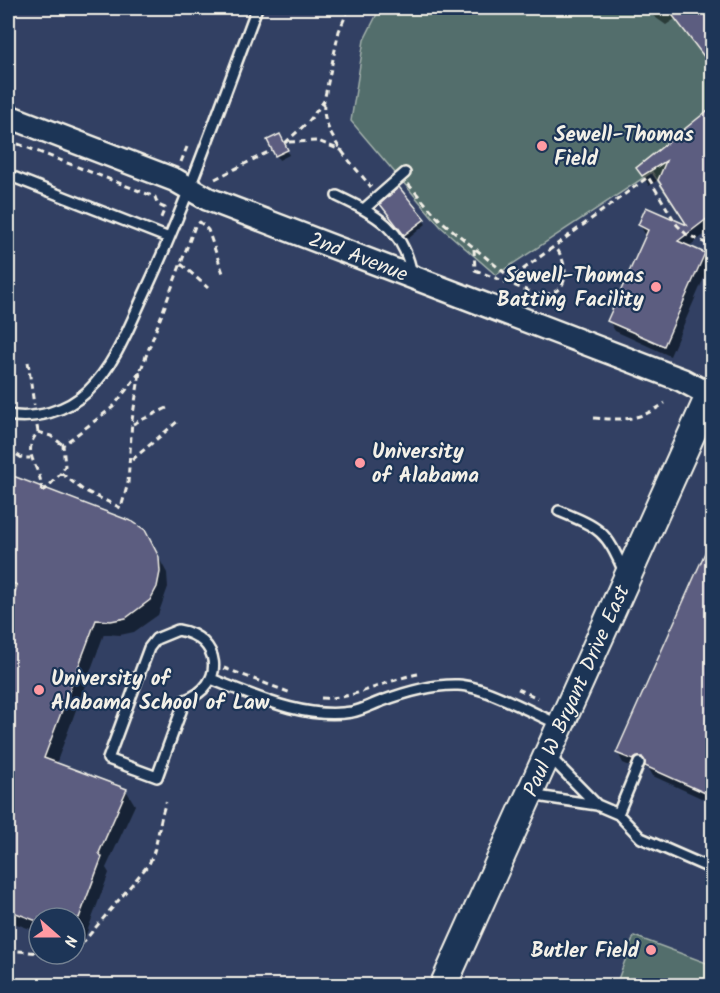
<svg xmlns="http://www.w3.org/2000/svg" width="720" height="993" viewBox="0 0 720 993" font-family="Kalam,sans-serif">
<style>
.built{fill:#304163;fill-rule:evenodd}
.green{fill:#526e6c;stroke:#a3b0aa;stroke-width:1.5}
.shadow{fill:#0007}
.building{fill:#5c5d80;stroke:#f4f1e8;stroke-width:1.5}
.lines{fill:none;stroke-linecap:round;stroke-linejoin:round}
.service-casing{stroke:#f4f1e8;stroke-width:14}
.tertiary-casing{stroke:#f4f1e8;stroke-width:27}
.secondary-casing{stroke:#f4f1e8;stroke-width:30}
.path{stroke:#f4f1e8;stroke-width:3;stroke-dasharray:6 4.5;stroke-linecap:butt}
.service{stroke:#1d3557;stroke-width:9}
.tertiary{stroke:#1d3557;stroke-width:22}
.secondary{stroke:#1d3557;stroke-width:26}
.poi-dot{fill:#ff9aa2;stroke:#1d3557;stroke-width:2}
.labels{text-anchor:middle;stroke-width:4.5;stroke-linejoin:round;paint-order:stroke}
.poi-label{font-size:21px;font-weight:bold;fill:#f4f1e8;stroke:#1d3557;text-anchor:start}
.street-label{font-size:21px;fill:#f4f1e8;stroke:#1d3557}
</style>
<rect width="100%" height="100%" fill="#1d3557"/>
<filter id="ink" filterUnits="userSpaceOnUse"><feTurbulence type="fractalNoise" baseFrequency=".0167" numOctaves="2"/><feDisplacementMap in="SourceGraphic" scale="12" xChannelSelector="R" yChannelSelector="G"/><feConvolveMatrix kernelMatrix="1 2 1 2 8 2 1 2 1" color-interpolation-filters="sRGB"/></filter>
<g filter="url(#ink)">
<path class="built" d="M8 8H712V985H8ZM39 918H75V954H39Z"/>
<path class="green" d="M380 8H712V215L691 231 652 172 496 275 441 227 351 121 364 40Z
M634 936 712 965V985H616Z"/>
<path class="shadow" d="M642 8H712V77L709 67 711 65 675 19 666 25Z
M712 107V229L688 247 704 254 710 264 670 356 615 331 609 321 646 236 640 225 689 228 659 179 649 186 638 168Z
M280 136 289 155 279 160 269 140Z
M384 209 423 220 426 224 408 239Z
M8 476 132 523 153 547 167 573 168 587 158 615 134 632 120 635 104 634 56 764 126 790 135 805 106 868 109 873 81 948 75 946V918H39V932L8 921V622L17 595 8 592Z
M712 541V803L653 776 648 767 639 770 623 763 618 753Z"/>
<path class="building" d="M667 8H712V67Z
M712 107V215L678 241 705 253 664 346 607 321 648 230 638 225 646 207 687 225 658 180 666 161 642 176 636 168Z
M280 134 288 150 275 156 267 140Z
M399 187 425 219 404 235 380 204Z
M8 474 133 522 145 530 159 557 160 572 157 587 150 600 126 618 111 621 96 620 44 758 127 789 99 853 102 857 79 918H39V922L8 910V617L17 585 8 581Z
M712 537V796L645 766 642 757 633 760 616 753Z"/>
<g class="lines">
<defs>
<path id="service" d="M8 175 169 238
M337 196C377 215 404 229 412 275
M364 209 405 173
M8 415C35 420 67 411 88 391 113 367 127 332 141 301 186 206 220 106 257 8
M559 511C600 528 606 530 624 572
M178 630C221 637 227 685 185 700L157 777 108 759 149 648 156 639Z
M211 679C255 696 304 720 352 712 362 710 373 704 382 701 406 692 432 684 458 685 484 686 535 714 560 725
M550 757 597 805
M530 795 597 805 618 814 641 838 712 869
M618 814 639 763"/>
<g id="tertiary">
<path id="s1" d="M8 116 175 180 208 199 682 380 710 395"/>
</g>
<g id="secondary">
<path id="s2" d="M443 986 712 389"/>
</g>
</defs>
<use href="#service" class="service-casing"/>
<use href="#tertiary" class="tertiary-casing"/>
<use href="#secondary" class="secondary-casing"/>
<path class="path" d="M324 103C321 134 353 164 371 187
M8 140 155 197 158 205 165 208 160 220
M289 142 318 141 343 151
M285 143 309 121 324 101 339 31 349 8
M181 162 187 147
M215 179 272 150
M408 184 439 219 511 278
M474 249 475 270 536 294C570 298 571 268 555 246
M181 264 208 288
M506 282 648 177 677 225 686 234 712 246
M28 362 34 405
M140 372 113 407 63 445 65 466 61 473 83 490 121 508 128 483 132 420 140 372 195 226 200 222 208 230 224 276
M594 418C624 420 639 421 665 403
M133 424 169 407
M37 426 38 432C18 455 45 469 41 493
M38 432 51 436 63 445
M8 449 22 458H30
M132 460 178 421
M43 492 61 473
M8 594 12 582
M224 668 291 693
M518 689 538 698
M321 698C355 700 385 680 418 674
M8 950 39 953
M75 952 149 864C159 844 158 823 166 802
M50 954H63"/>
<use href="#service" class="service"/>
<use href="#tertiary" class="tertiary"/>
<use href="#secondary" class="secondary"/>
</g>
</g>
<g class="poi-dot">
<circle cx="542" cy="146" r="6"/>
<circle cx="656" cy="287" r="6"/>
<circle cx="360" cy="463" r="6"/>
<circle cx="39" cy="690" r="6"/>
<circle cx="651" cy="950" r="6"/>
</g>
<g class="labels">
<g class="poi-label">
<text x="554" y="141">Sewell-Thomas<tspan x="554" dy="24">Field</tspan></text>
<text x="644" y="282" text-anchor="end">Sewell-Thomas<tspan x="644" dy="24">Batting Facility</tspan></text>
<text x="372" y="458">University<tspan x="372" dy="24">of Alabama</tspan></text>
<text x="51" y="685">University of<tspan x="51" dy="24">Alabama School of Law</tspan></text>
<text x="639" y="957" text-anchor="end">Butler Field</text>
</g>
<g class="street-label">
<text dy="7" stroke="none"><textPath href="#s1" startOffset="378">2nd Avenue</textPath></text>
<text dy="7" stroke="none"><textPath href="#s2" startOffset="324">Paul W Bryant Drive East</textPath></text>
</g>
</g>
<rect width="720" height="993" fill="none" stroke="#1d3557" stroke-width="30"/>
<rect x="15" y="15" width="690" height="963" fill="none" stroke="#f4f1e8" stroke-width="2" filter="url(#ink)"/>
<g transform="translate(57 936) rotate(111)"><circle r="28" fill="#1d3557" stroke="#738091" stroke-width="1.5"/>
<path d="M0-4.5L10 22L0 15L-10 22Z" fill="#ff9aa2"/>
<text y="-9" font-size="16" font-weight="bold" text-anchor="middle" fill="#f4f1e8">N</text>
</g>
</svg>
